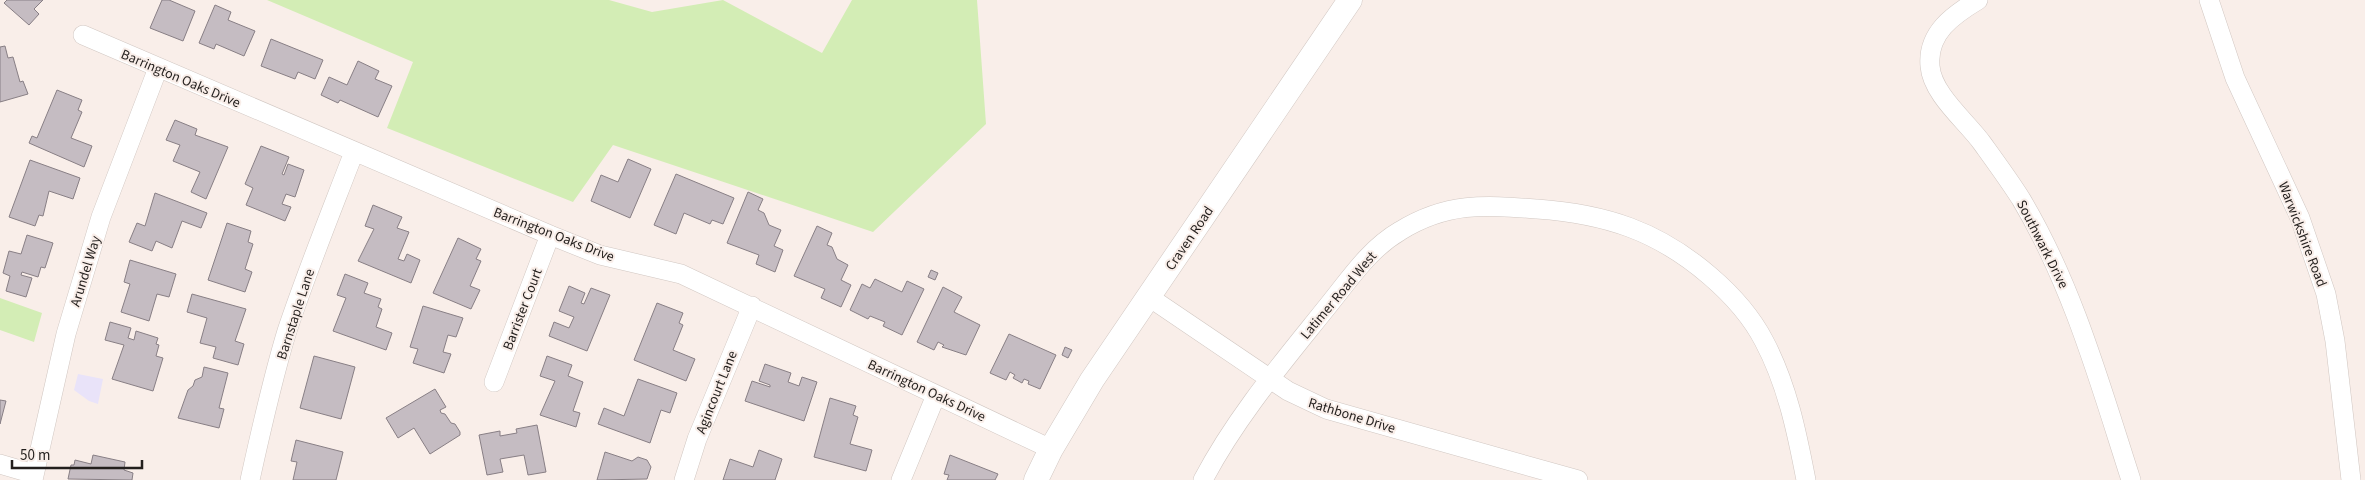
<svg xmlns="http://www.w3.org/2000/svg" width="2365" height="480" viewBox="0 0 2365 480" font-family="'Source Sans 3',sans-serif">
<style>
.industrial{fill:#e9e3f9}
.green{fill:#d3edb5}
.building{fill:#c5bcc2;stroke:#887f85}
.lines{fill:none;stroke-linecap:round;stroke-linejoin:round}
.minor-casing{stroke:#d1c7c2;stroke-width:20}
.tertiary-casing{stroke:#d1c7c2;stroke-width:25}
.minor{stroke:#fff;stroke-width:19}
.tertiary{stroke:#fff;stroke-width:24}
.labels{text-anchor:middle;stroke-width:4;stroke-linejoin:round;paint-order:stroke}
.street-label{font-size:14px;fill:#231f1d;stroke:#f9eee9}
</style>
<rect width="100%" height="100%" fill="#f9eee9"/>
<path class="industrial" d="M78 374 103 379 98 404 89 401 74 390Z"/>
<path class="green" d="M267 0H609L652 12 723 0 822 53 852 0H977L986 124 873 232 613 145 573 202 387 128 413 62Z
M0 298 42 313 34 342 0 330Z"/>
<path class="building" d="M7 0H43L34 9 39 14 29 25 4 3Z
M162 0H169L195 11 183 41 150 28Z
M215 5 231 12 228 20 255 31 244 56 216 44 214 49 199 43Z
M271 39 323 60 315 79 298 72 295 79 261 66Z
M5 46 8 58 13 57 20 82 23 81 28 94 0 102V47Z
M358 61 379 71 375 79 392 86 378 117 340 100 338 103 321 95 329 77 347 85Z
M57 90 82 100 78 110 82 112 71 138 92 146 84 167 29 143 32 136 37 138Z
M175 120 197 129 195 135 228 147 206 199 191 192 200 172 173 161 180 145 166 140Z
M261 146 289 157 282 174 284 175 288 164 304 170 295 197 286 194 282 204 291 207 285 221 246 205 253 188 245 184Z
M628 159 651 169 630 218 591 201 601 175 618 182Z
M30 160 80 178 73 199 49 191 43 216 39 215 35 226 9 217Z
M676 174 734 198 723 224 712 220 710 224 684 213 676 234 654 225Z
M748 192 763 199 758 210 764 213 769 225 781 230 774 246 783 250 775 272 756 264 759 255 727 243Z
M155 193 207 213 201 228 182 221 172 248 156 241 152 251 129 242 137 223 145 226Z
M373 205 402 217 397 228 409 232 398 259 404 261 407 254 420 260 411 283 358 261 374 229 365 226Z
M227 223 251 231 248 242 253 244 245 269 252 272 245 292 208 280Z
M817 226 832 233 827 245 832 247 837 259 848 265 841 280 851 285 841 307 821 298 825 289 794 276Z
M27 235 53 243 45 268 41 267 38 277 22 272 21 275 32 278 26 297 6 291 10 276 3 273 9 251 21 254Z
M458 238 481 249 476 259 481 261 470 286 480 290 471 309 433 293Z
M130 260 176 274 169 297 157 294 149 321 121 312 130 284 124 282Z
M931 270 938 273 935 280 928 277Z
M345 274 368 283 364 293 381 299 378 307 382 309 376 327 392 333 386 350 333 331 346 298 337 295Z
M875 279 902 292 907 281 924 289 902 335 883 326 885 322 870 316 868 319 850 310 862 284 870 288Z
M569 286 585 293 581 303 584 304 591 288 610 295 587 351 549 336 554 322 569 328 574 317 559 311Z
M943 287 962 297 954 312 980 325 966 355 942 347 944 345 938 342 934 350 917 342Z
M192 294 246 309 235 341 244 344 238 365 213 358 216 347 200 343 207 318 187 312Z
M657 303 683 313 679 323 683 325 673 350 695 359 686 381 634 360Z
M423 306 463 318 456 337 448 335 443 352 451 354 444 373 413 363 418 349 410 347Z
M110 322 131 328 128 338 134 340 136 331 158 338 156 344 159 345 156 356 163 358 153 391 112 379 124 345 105 340Z
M1009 334 1056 355 1040 389 1028 384 1029 381 1024 379 1022 383 1013 378 1015 375 1010 372 1006 380 990 373Z
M1065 347 1072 350 1068 358 1062 355Z
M314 356 355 367 341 419 300 408Z
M547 356 572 365 568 376 583 382 573 411 580 413 576 427 540 415 555 381 540 376Z
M765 364 791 373 788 382 799 386 802 377 817 382 804 421 745 401 752 381 770 387V385L759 381Z
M204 367 228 373 219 408 224 409 219 428 178 418 188 390 193 386 195 380 202 377Z
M638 379 677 393 670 413 661 410 650 443 598 424 604 408 624 416Z
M435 389 446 407 440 410 441 413 445 414 451 423 455 424 460 432V435L430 454 414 428 398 438 386 418Z
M830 398 856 406 853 415 858 417 850 444 872 450 866 471 814 457Z
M0 400 6 401 0 424Z
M537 425 546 472 528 475 524 455 500 459 503 472 487 475 479 435 500 431V436L517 433 516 429Z
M296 440 343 452 336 480H293L297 462 291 461Z
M759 450 782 459 775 480H723L730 459 753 467Z
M605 452 632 461 638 457 647 460 651 467 647 479 597 480Z
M93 455 125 462 124 470 133 473 132 480 68 479 71 465H74L75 460 91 464Z
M950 455 998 474 995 480H947L949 475 944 474Z"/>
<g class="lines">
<defs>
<path id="minor" d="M1978 0C1953 15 1927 33 1930 66 1932 94 1966 121 1982 143 1995 161 2009 180 2021 199 2073 286 2100 384 2131 480
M2209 0 2235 78 2300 218 2326 294 2335 341 2351 480
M83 35 550 235 600 255 681 274 1051 449
M1149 297 1288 391 1326 409 1578 480
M494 382 550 235
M0 464 34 474
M33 480 66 334 101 217 158 68
M250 480C261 430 272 380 287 331 307 271 331 212 354 152
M684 480 697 439 752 306
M901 480 936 395
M1203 480C1236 417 1283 362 1327 307 1349 280 1369 249 1400 231 1447 202 1484 205 1537 209 1606 214 1658 231 1710 276 1731 294 1751 316 1764 341 1787 384 1797 433 1806 480"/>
<path id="tertiary" d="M1036 480 1051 449 1092 380 1350 0"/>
</defs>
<use href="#minor" class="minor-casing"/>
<use href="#tertiary" class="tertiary-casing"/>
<use href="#minor" class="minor"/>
<use href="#tertiary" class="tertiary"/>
</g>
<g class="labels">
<g class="street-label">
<text transform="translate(181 78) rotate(23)" y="5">Barrington Oaks Drive</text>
<text transform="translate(554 234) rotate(21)" y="5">Barrington Oaks Drive</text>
<text transform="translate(2303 234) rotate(69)" y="5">Warwickshire Road</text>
<text transform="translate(1189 238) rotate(-56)" y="5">Craven Road</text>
<text transform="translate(2043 244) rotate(63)" y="5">Southwark Drive</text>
<text transform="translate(85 271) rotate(-73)" y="5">Arundel Way</text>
<text transform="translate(1338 295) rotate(-50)" y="5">Latimer Road West</text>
<text transform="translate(522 309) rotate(-69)" y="5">Barrister Court</text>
<text transform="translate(295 314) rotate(-72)" y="5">Barnstaple Lane</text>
<text transform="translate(927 390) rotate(25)" y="5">Barrington Oaks Drive</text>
<text transform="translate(716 392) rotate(-68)" y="5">Agincourt Lane</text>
<text transform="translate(1352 415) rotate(17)" y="5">Rathbone Drive</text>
</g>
</g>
<path d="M12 460v8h130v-8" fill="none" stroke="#231f1d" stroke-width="2.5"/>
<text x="20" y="460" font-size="15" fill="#231f1d" stroke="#f9eee9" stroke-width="4" paint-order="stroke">50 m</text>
</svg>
